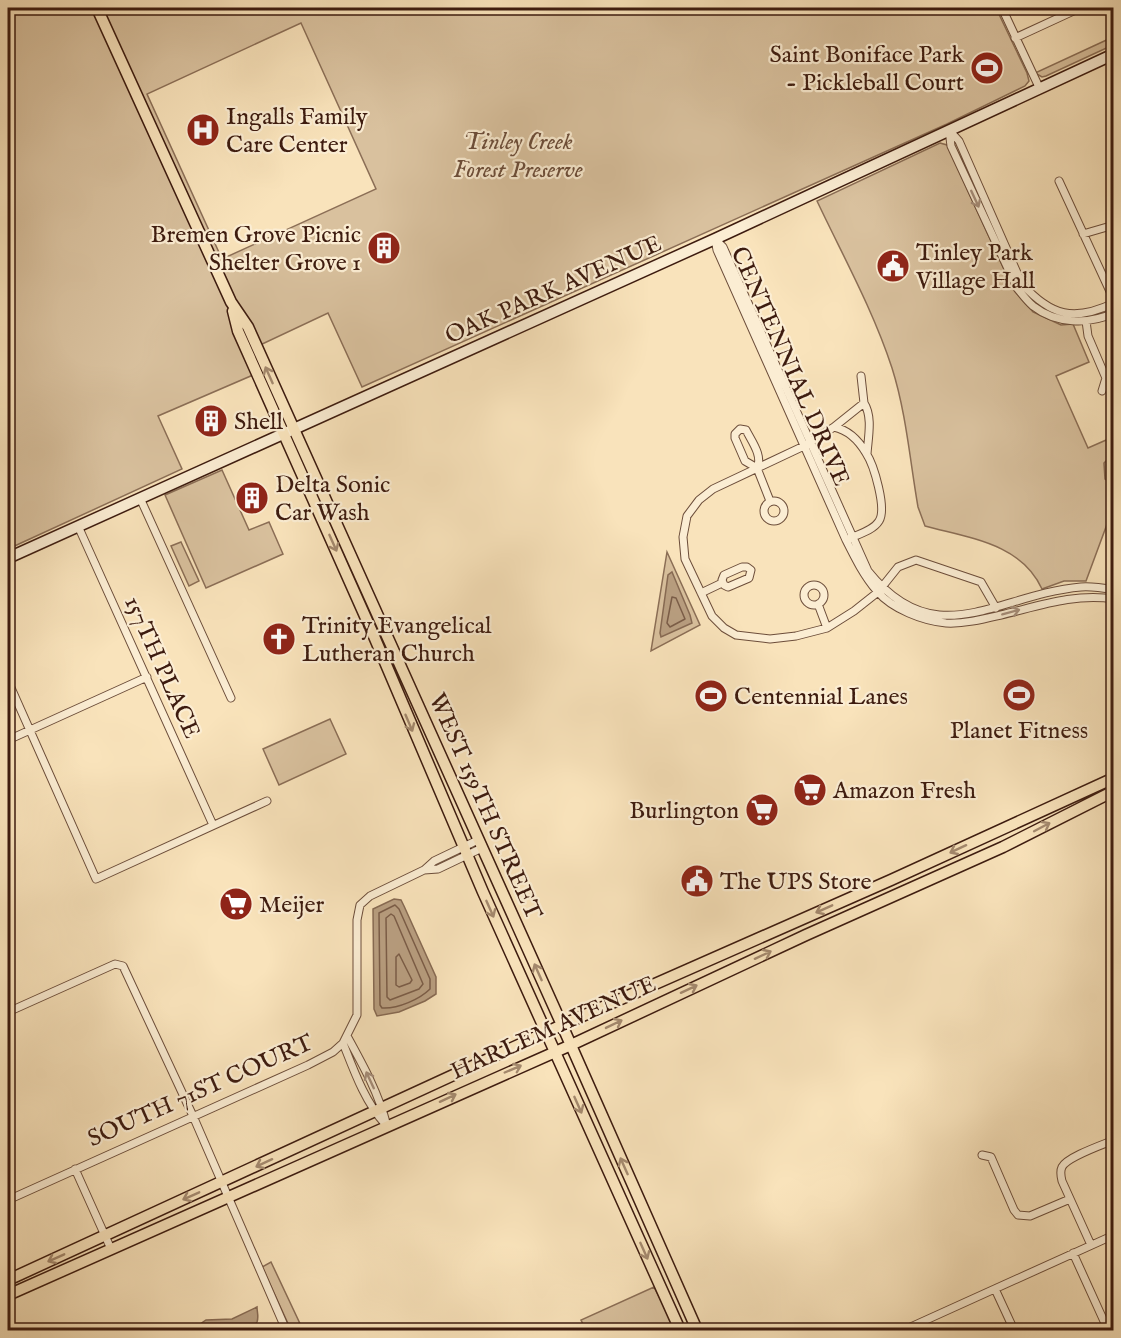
<svg xmlns="http://www.w3.org/2000/svg" width="1121" height="1338" viewBox="0 0 1121 1338" font-family="'IM FELL English',serif">
<style>
.green{fill:#d9c19e;stroke:#8b6e56;stroke-width:1.5;fill-rule:evenodd}
.water{fill:#b99f81;stroke:#876a53;stroke-width:1.5}
.lines{fill:none;stroke-linecap:round;stroke-linejoin:round}
.shore{stroke:#7b5d48;stroke-width:1.5}
.street-casing{stroke:#6c4d3a;stroke-width:9}
.secondary-casing{stroke:#3d1b0f;stroke-width:13}
.primary-casing{stroke:#3d1b0f;stroke-width:13}
.street{stroke:#fbedd3;stroke-width:7}
.secondary{stroke:#fbedd3;stroke-width:10}
.primary{stroke:#f9e3bb;stroke-width:10}
.oneway{stroke:#a68e7b}
.oneway2{stroke:#a4896e}
.labels{text-anchor:middle;stroke-width:4.5;stroke-linejoin:round;paint-order:stroke}
.poi-label{font-size:24px;fill:#3d1b0f;stroke:#fbedd3;text-anchor:start}
.park-label{font-size:24px;font-style:italic;fill:#6c4d3a;stroke:#fbedd3}
.street-label{font-size:24px;fill:#3d1b0f;stroke:#fbedd3}
</style>
<rect width="100%" height="100%" fill="#f9e3bb"/>
<filter id="stains"><feTurbulence type="fractalNoise" baseFrequency=".00333" numOctaves="4"/><feColorMatrix values="0 0 0 0 .2 0 0 0 0 .09 0 0 0 0 .02 0 0 0 .5 -.17"/></filter>
<radialGradient id="worn" r=".72"><stop offset=".6" stop-color="#630" stop-opacity="0"/><stop offset="1" stop-color="#630" stop-opacity=".3"/></radialGradient>
<path class="green" d="M8 8H996L1027 73 1029 81 1025 86 947 124 362 387 328 313 243 353 253 375 158 416 182 469 8 549ZM301 23 376 189 222 259 147 94Z
M1113 37V45L1046 76 1042 77 1035 73Z
M940 143 947 145 1013 289 1033 312 1061 325 1073 324 1089 362 1056 376 1088 448 1113 437V508L1086 581H1064L1042 589C1021 543 969 538 925 526L918 507C910 461 906 412 892 368 873 310 843 256 817 201Z
M222 470 249 530 269 522 283 554 206 588 165 495Z
M181 542 199 581 189 586 171 546Z
M667 552 700 625 651 651Z
M330 719 346 754 279 785 263 749Z
M271 1262 303 1330H291L262 1267Z
M654 1287 676 1330H586L581 1320Z"/>
<path class="water" d="M1113 454V484L1105 479 1104 463Z
M672 572 690 615 692 623 661 637 660 633 668 575Z
M394 899 401 900 404 906 436 977V994L425 1001 399 1012 377 1016 374 1009 373 909Z
M257 1307C257 1312 259 1317 257 1322 250 1335 215 1331 201 1330L200 1324 206 1320 232 1319Z"/>
<g class="lines">
<path class="shore" d="M672 597 676 598 685 619 670 627 667 623Z
M395 905 399 909 430 979V989C420 999 398 1009 382 1008L380 1005 379 913Z
M391 914 394 916 423 984 419 989 390 1000 387 997 386 918Z
M399 954 412 980 410 983 399 987 396 985V957Z"/>
<defs>
<path id="street" d="M1002 8 1039 87
M1015 38 1080 8
M949 130 951 146 1017 288C1022 294 1027 301 1033 306 1056 324 1088 325 1114 313
M950 131 959 141 1022 284C1051 316 1074 322 1114 303
M1059 181 1114 300
M1083 234 1114 225
M715 239 717 250 846 540C855 558 864 576 877 591 892 609 923 621 946 623 964 624 984 619 1001 615 1039 606 1074 593 1114 599
M715 239 723 247 868 571C936 656 998 594 1081 587 1092 586 1103 588 1114 590
M1086 321 1088 336 1106 378 1102 391
M861 376 864 403
M834 427 864 403C873 417 868 438 867 454
M740 429 746 430C752 442 763 456 757 468L745 461 735 438V434Z
M757 468 770 501
M140 498 231 698
M764 511a10 10 0 1 1 20 0a10 10 0 1 1-20 0Z
M78 526 213 825
M846 540C856 535 873 531 879 521 887 509 874 465 866 453 859 441 848 430 834 427L804 446 713 489 699 500 687 516 683 537 685 559 712 616 724 628 736 635 770 639 796 636 827 628 854 611 878 592 898 567 916 560 981 582 996 608
M742 567H747L751 570 749 578 728 587 724 585 722 580 724 575Z
M804 595a10 10 0 1 1 20 0a10 10 0 1 1-20 0Z
M701 593 722 583
M818 604 827 628
M8 681 96 879 267 801
M8 740 147 677
M424 870 438 869 482 848
M8 1012 115 964 123 966 193 1116 286 1330
M347 1036C363 1065 379 1094 387 1126
M343 1043C354 1071 365 1102 385 1124
M982 1155 991 1157 1014 1210 1018 1215 1030 1216 1070 1199
M75 1169 111 1249
M8 1200 308 1065 333 1052 343 1043 357 1015V920L360 905 370 896 424 870 434 861 478 840
M1091 1245 1062 1181C1061 1177 1060 1171 1062 1167 1067 1157 1102 1145 1114 1140
M1073 1253 1108 1330
M995 1289 1014 1330
M904 1330 1114 1235"/>
<path id="secondary" d="M8 558 715 239 1114 54"/>
<path id="primary" d="M97 8 231 302 248 327 562 1025 697 1330
M233 311 238 331 373 634 483 892 680 1330
M8 1280 562 1025 891 880 1114 778
M8 1295 571 1045 806 935 1003 847 1114 791"/>
</defs>
<use href="#street" class="street-casing"/>
<use href="#secondary" class="secondary-casing"/>
<use href="#primary" class="primary-casing"/>
<use href="#street" class="street"/>
<use href="#secondary" class="secondary"/>
<use href="#primary" class="primary"/>
</g>
<defs><path id="oneway-shaft" d="M-6 0H5M1.5-3L5.5 0L1.5 3" fill="none" stroke-width="1.6" stroke-linecap="round" stroke-linejoin="round" transform="scale(1.5)"/></defs>
<g class="oneway">
<use href="#oneway-shaft" transform="translate(975 199) rotate(65)"/>
<use href="#oneway-shaft" transform="translate(1011 612) rotate(-15)"/>
<use href="#oneway-shaft" transform="translate(370 1080) rotate(-115)"/>
</g>
<g class="oneway2">
<use href="#oneway-shaft" transform="translate(269 375) rotate(-114)"/>
<use href="#oneway-shaft" transform="translate(333 543) rotate(66)"/>
<use href="#oneway-shaft" transform="translate(409 723) rotate(67)"/>
<use href="#oneway-shaft" transform="translate(1042 827) rotate(-28)"/>
<use href="#oneway-shaft" transform="translate(958 849) rotate(155)"/>
<use href="#oneway-shaft" transform="translate(490 909) rotate(66)"/>
<use href="#oneway-shaft" transform="translate(824 909) rotate(156)"/>
<use href="#oneway-shaft" transform="translate(763 955) rotate(-25)"/>
<use href="#oneway-shaft" transform="translate(538 972) rotate(-114)"/>
<use href="#oneway-shaft" transform="translate(689 989) rotate(-25)"/>
<use href="#oneway-shaft" transform="translate(614 1024) rotate(-26)"/>
<use href="#oneway-shaft" transform="translate(513 1069) rotate(-23)"/>
<use href="#oneway-shaft" transform="translate(448 1098) rotate(-25)"/>
<use href="#oneway-shaft" transform="translate(578 1105) rotate(66)"/>
<use href="#oneway-shaft" transform="translate(264 1163) rotate(155)"/>
<use href="#oneway-shaft" transform="translate(624 1166) rotate(-114)"/>
<use href="#oneway-shaft" transform="translate(191 1196) rotate(156)"/>
<use href="#oneway-shaft" transform="translate(644 1251) rotate(66)"/>
<use href="#oneway-shaft" transform="translate(56 1258) rotate(156)"/>
</g>
<defs>
<symbol id="stadium-disc" viewBox="-11 -11 22 22"><circle r="9.5" fill="#8f2418" stroke="#fbedd3"/><path d="M0-5a6.5 5 0 1 0 0 10a6.5 5 0 1 0 0-10ZM-3.5-1.8h7v3.6h-7Z" fill="#fff"/></symbol>
<symbol id="hospital-disc" viewBox="-11 -11 22 22"><circle r="9.5" fill="#8f2418" stroke="#fbedd3"/><path d="M-5-5h3v3.5h4V-5h3V5h-3V1.5h-4V5h-3Z" fill="#fff"/></symbol>
<symbol id="building-disc" viewBox="-11 -11 22 22"><circle r="9.5" fill="#8f2418" stroke="#fbedd3"/><path d="M-4-6H4V6H1V3H-1V6H-4ZM-2.5-4.3h1.7v1.8h-1.7ZM.8-4.3h1.7v1.8H.8ZM-2.5-1h1.7V.8h-1.7ZM.8-1h1.7V.8H.8Z" fill="#fff"/></symbol>
<symbol id="civic-disc" viewBox="-11 -11 22 22"><circle r="9.5" fill="#8f2418" stroke="#fbedd3"/><path d="M-.6-6.5H3V-4.5H.6V-3L4-1V1h2V6H-6V1h2V-1L-.6-3ZM-1.2 2.5V6h2.4V2.5Z" fill="#fff"/></symbol>
<symbol id="church-disc" viewBox="-11 -11 22 22"><circle r="9.5" fill="#8f2418" stroke="#fbedd3"/><path d="M-1.2-6h2.4v3.5h3.3v2.4h-3.3V6h-2.4V-.1h-3.3v-2.4h3.3Z" fill="#fff"/></symbol>
<symbol id="supermarket-disc" viewBox="-11 -11 22 22"><circle r="9.5" fill="#8f2418" stroke="#fbedd3"/><path d="M-6-5.5h2.5l.6 2H6L4.5 2H-2.5L-4.4-4H-6ZM-1.5 3.2a1.3 1.3 0 1 0 .1 0ZM3 3.2a1.3 1.3 0 1 0 .1 0Z" fill="#fff"/></symbol>
</defs>
<g fill-rule="evenodd">
<use href="#stadium-disc" x="968" y="49" width="38" height="38"/>
<use href="#hospital-disc" x="184" y="111" width="38" height="38"/>
<use href="#building-disc" x="365" y="229" width="38" height="38"/>
<use href="#civic-disc" x="874" y="247" width="38" height="38"/>
<use href="#building-disc" x="192" y="402" width="38" height="38"/>
<use href="#building-disc" x="233" y="479" width="38" height="38"/>
<use href="#church-disc" x="260" y="620" width="38" height="38"/>
<use href="#stadium-disc" x="1000" y="676" width="38" height="38"/>
<use href="#stadium-disc" x="692" y="677" width="38" height="38"/>
<use href="#supermarket-disc" x="791" y="771" width="38" height="38"/>
<use href="#supermarket-disc" x="743" y="791" width="38" height="38"/>
<use href="#civic-disc" x="678" y="862" width="38" height="38"/>
<use href="#supermarket-disc" x="217" y="885" width="38" height="38"/>
</g>
<g class="labels">
<g class="poi-label">
<text x="964" y="62" text-anchor="end">Saint Boniface Park<tspan x="964" dy="28">- Pickleball Court</tspan></text>
<text x="226" y="124">Ingalls Family<tspan x="226" dy="28">Care Center</tspan></text>
<text x="361" y="242" text-anchor="end">Bremen Grove Picnic<tspan x="361" dy="28">Shelter Grove 1</tspan></text>
<text x="916" y="260">Tinley Park<tspan x="916" dy="28">Village Hall</tspan></text>
<text x="234" y="429">Shell</text>
<text x="275" y="492">Delta Sonic<tspan x="275" dy="28">Car Wash</tspan></text>
<text x="302" y="633">Trinity Evangelical<tspan x="302" dy="28">Lutheran Church</tspan></text>
<text x="734" y="704">Centennial Lanes</text>
<text x="1019" y="738" text-anchor="middle">Planet Fitness</text>
<text x="833" y="798">Amazon Fresh</text>
<text x="739" y="818" text-anchor="end">Burlington</text>
<text x="720" y="889">The UPS Store</text>
<text x="259" y="912">Meijer</text>
</g>
<g class="park-label">
<text x="518" y="149">Tinley Creek<tspan x="518" dy="28">Forest Preserve</tspan></text>
</g>
<g class="street-label">
<text transform="translate(553 289) rotate(-24)" y="8">OAK PARK AVENUE</text>
<text transform="translate(791 366) rotate(66)" y="8">CENTENNIAL DRIVE</text>
<text transform="translate(163 667) rotate(66)" y="8">157TH PLACE</text>
<text transform="translate(486 806) rotate(66)" y="8">WEST 159TH STREET</text>
<text transform="translate(553 1027) rotate(-24)" y="8">HARLEM AVENUE</text>
<text transform="translate(200 1090) rotate(-24)" y="8">SOUTH 71ST COURT</text>
</g>
</g>
<rect width="1121" height="1338" fill="none" stroke="#f9e3bb" stroke-width="30"/>
<rect x="9" y="9" width="1103" height="1320" fill="none" stroke="#3d1b0f" stroke-width="3"/>
<rect x="15" y="15" width="1091" height="1308" fill="none" stroke="#3d1b0f" stroke-width="1.5"/>
<rect width="100%" height="100%" filter="url(#stains)"/>
<rect width="100%" height="100%" fill="url(#worn)"/>
</svg>
